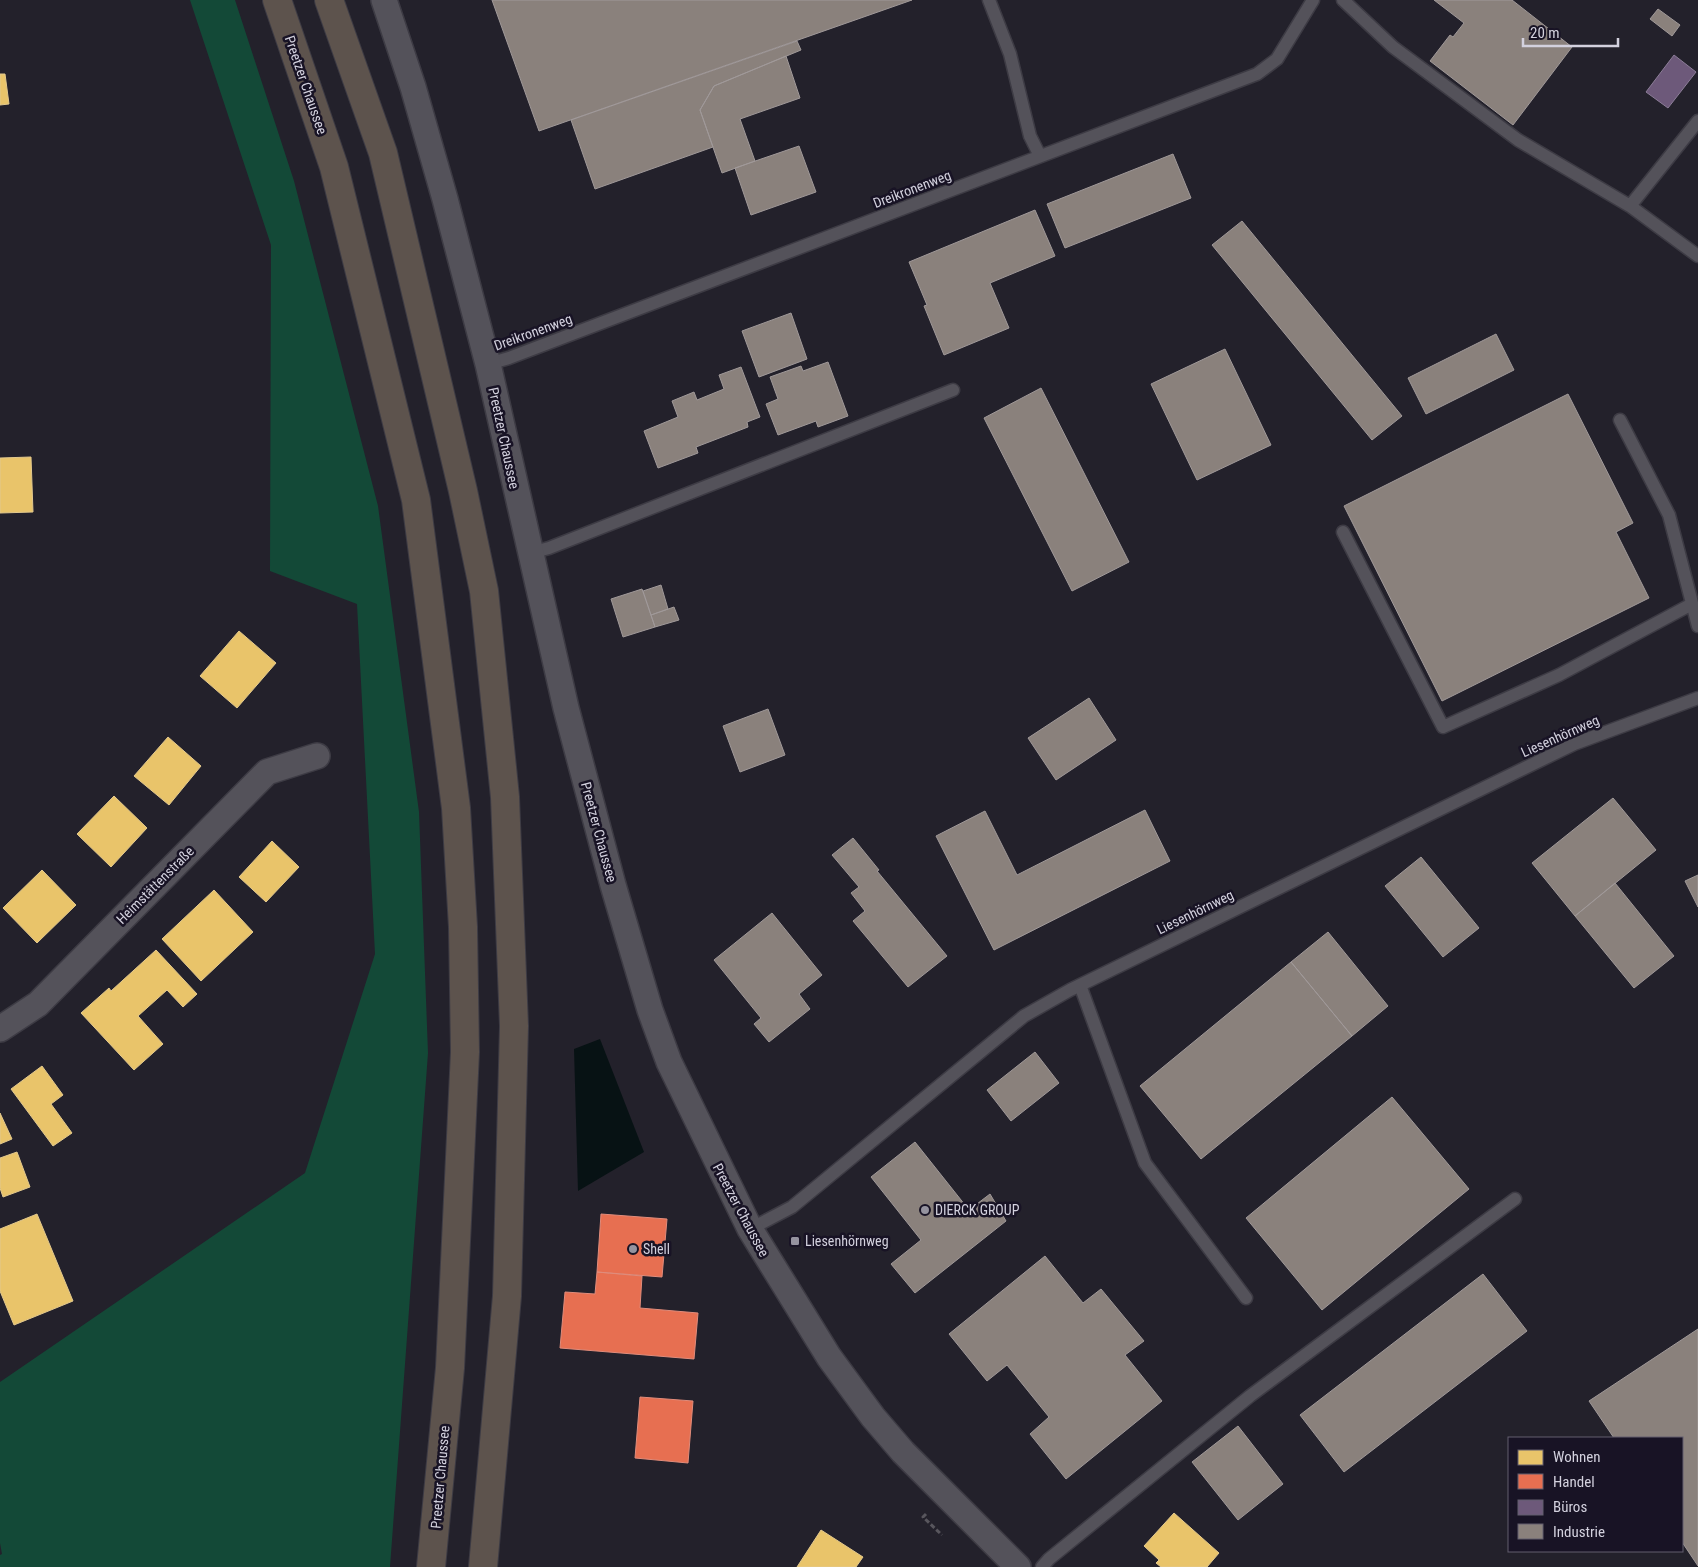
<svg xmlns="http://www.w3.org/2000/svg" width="1698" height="1567" viewBox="0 0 1698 1567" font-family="'Roboto Condensed',sans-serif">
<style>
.green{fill:#134937}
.water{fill:#071214}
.homes{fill:#e9c46a;stroke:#e2c88d}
.shops{fill:#e76f51;stroke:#e18c7b}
.offices{fill:#6d597a;stroke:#8c7d98}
.industry{fill:#8a817c;stroke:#a09999}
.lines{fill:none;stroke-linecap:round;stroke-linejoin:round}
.lane-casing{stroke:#3d3b44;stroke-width:15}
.street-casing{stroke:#3d3b44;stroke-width:28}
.highway-casing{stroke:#3d3b44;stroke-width:30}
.path{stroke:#58565d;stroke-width:3;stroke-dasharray:5 2.5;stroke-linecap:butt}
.lane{stroke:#54525a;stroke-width:12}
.street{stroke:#54525a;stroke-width:25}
.highway{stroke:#5d534d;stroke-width:28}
.poi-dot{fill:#95939f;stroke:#181325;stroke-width:2}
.labels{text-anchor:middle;stroke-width:5;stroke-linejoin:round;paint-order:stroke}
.street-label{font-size:14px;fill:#d3d1de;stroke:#181325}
.poi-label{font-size:14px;fill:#d3d1de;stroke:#181325;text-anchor:start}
</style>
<rect width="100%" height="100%" fill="#23212b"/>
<path class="green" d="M190 0H235L294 181 378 506 419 812 428 1053 390 1567H0V1555L2 1554 0 1543V1382L305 1173 375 954 357 604 270 571 271 245Z"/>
<path class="water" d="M600 1039 644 1152 578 1191 574 1049Z"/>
<path class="homes" d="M0 74H5L9 104 0 105Z
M31 457 33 512 0 513V458Z
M239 631 276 663 237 708 200 676Z
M168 737 201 766 169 805 134 776Z
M114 796 147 828 111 867 77 834Z
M272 841 299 867 266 902 239 877Z
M42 870 76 905 37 943 3 908Z
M214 890 253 932 201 981 162 939Z
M156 950 197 994 183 1007 167 990 138 1016 163 1044 134 1070 81 1013 109 988 111 991Z
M42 1066 63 1095 51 1104 72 1133 53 1146 11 1089Z
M0 1113 12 1139 0 1144Z
M17 1152 30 1187 3 1197 0 1188V1158Z
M37 1214 73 1301 14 1325 0 1291V1229Z
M1174 1513 1219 1553 1207 1567H1161L1156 1563 1159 1560 1144 1546Z
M821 1530 863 1557 856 1567H797Z"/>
<path class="shops" d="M601 1214 667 1219 662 1277 597 1272Z
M597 1272 642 1276 640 1308 698 1313 694 1359 560 1348 565 1292 595 1294Z
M640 1397 693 1401 688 1463 635 1458Z"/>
<path class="offices" d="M1674 55 1696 72 1668 108 1646 92Z"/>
<path class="industry" d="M492 0H912L539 131Z
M1434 0H1512L1572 47 1513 125 1430 61 1450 35 1453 37 1464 23Z
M1658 9 1680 25 1672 36 1650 19Z
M797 41 801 50 714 86 700 110 713 147 595 189 571 120Z
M786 56 800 98 740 119 755 161 722 173 700 110 714 86Z
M799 146 816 192 751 215 735 168Z
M1173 154 1191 198 1065 248 1047 204Z
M1035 210 1055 256 990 283 1009 328 944 355 924 306 927 305 909 262Z
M1242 221 1402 416 1372 440 1212 245Z
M791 313 807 359 759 377 742 331Z
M1496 334 1514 370 1426 414 1408 378Z
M1225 349 1271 445 1197 480 1151 384Z
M828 362 848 416 818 427 816 421 778 435 766 404 778 399 770 377 801 366 803 371Z
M741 367 760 417 747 422 748 427 696 447 698 453 658 468 644 431 678 417 672 401 694 392 697 400 724 389 719 375Z
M1041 388 1129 562 1072 591 984 418Z
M1568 394 1633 523 1616 532 1649 598 1442 701 1344 506Z
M661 585 668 609 651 615 643 591Z
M642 589 655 627 623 637 611 599Z
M674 607 679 620 655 627 651 615Z
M1089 698 1116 740 1056 780 1028 738Z
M768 709 785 755 740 772 723 726Z
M1613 798 1656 850 1575 916 1532 863Z
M1145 810 1170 861 994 950 936 836 985 811 1017 875Z
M853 838 879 870 877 871 947 956 908 987 853 921 865 911 851 893 859 887 832 855Z
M1421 857 1479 928 1443 957 1385 886Z
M1698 875V907L1685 881Z
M1615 883 1674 956 1634 988 1575 916Z
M772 913 822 975 799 994 810 1009 769 1042 754 1024 761 1018 714 960Z
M1328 932 1388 1006 1352 1036 1291 962Z
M1291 962 1352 1036 1201 1159 1140 1086Z
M1035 1052 1059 1083 1011 1121 987 1090Z
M1392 1097 1469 1189 1322 1310 1246 1218Z
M915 1142 969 1210 990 1194 1006 1221 915 1293 891 1264 921 1240 871 1177Z
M1045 1256 1083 1303 1101 1289 1144 1341 1125 1355 1162 1401 1066 1479 1030 1434 1049 1417 1007 1365 987 1381 949 1334Z
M1483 1274 1527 1331 1344 1472 1300 1415Z
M1698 1329V1566L1682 1542V1438H1614L1589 1401Z
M1238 1426 1283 1484 1238 1520 1192 1462Z"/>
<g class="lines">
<defs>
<path id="lane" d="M989 0 1010 54 1030 136 1040 156
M1343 0 1393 47 1518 140 1630 206
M1698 121 1630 206 1698 256
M488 364 509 358 1257 74 1277 59 1313 0
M1620 420 1669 515 1698 626
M1343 532 1443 727 1559 675 1692 604
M530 553 549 548 953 390
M1080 985 1145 1163 1246 1298
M750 1229 792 1207 1024 1016 1070 990 1574 744 1698 698
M1042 1567 1049 1559 1250 1396 1515 1199"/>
<path id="street" d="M384 0 413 87 445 199 488 364 566 708 613 885 650 1010 669 1062 750 1229 829 1357 873 1417 903 1452 1018 1567
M0 1029 38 1004 267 772 317 756"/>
<path id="highway" d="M277 0 334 167 416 500 456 808 463 927 465 1052 450 1368 431 1567
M329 0 383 153 463 491 484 591 505 797 514 1026 507 1296 483 1567"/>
</defs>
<use href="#lane" class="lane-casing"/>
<use href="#street" class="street-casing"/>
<use href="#highway" class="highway-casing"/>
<path class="path" d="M926 1514 923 1517 942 1535"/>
<use href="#lane" class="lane"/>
<use href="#street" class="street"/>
<use href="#highway" class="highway"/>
</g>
<g class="poi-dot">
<circle cx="925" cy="1210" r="5"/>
<rect x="790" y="1236" width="10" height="10" rx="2.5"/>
<circle cx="633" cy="1249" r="5"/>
</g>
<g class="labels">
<g class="street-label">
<text transform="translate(306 85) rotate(71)" y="5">Preetzer Chaussee</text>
<text transform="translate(912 189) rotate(-21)" y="5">Dreikronenweg</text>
<text transform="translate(533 332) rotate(-20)" y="5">Dreikronenweg</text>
<text transform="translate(504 438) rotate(78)" y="5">Preetzer Chaussee</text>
<text transform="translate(1560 736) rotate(-24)" y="5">Liesenhörnweg</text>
<text transform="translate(599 832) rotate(75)" y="5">Preetzer Chaussee</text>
<text transform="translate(155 885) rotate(-45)" y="5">Heimstättenstraße</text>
<text transform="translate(1195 912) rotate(-26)" y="5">Liesenhörnweg</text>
<text transform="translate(741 1210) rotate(62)" y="5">Preetzer Chaussee</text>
<text transform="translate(440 1477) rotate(-85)" y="5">Preetzer Chaussee</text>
</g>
<g class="poi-label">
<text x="935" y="1215">DIERCK GROUP</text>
<text x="805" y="1246">Liesenhörnweg</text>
<text x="643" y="1254">Shell</text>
</g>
</g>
<rect x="1508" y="1437" width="175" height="115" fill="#181325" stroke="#635f6f"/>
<rect x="1518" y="1450" width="25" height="15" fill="#e9c46a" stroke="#635f6f"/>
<text x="1553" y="1462" font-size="15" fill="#d3d1de">Wohnen</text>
<rect x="1518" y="1474" width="25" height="15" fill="#e76f51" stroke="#635f6f"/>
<text x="1553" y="1487" font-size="15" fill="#d3d1de">Handel</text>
<rect x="1518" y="1500" width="25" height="15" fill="#6d597a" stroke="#635f6f"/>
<text x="1553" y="1512" font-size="15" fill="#d3d1de">Büros</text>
<rect x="1518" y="1524" width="25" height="15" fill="#8a817c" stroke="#635f6f"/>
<text x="1553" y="1537" font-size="15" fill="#d3d1de">Industrie</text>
<path d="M1523 38v8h95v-8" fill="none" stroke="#d3d1de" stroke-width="2.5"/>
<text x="1530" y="38" font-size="15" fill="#d3d1de" stroke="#181325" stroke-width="4" paint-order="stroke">20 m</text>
</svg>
